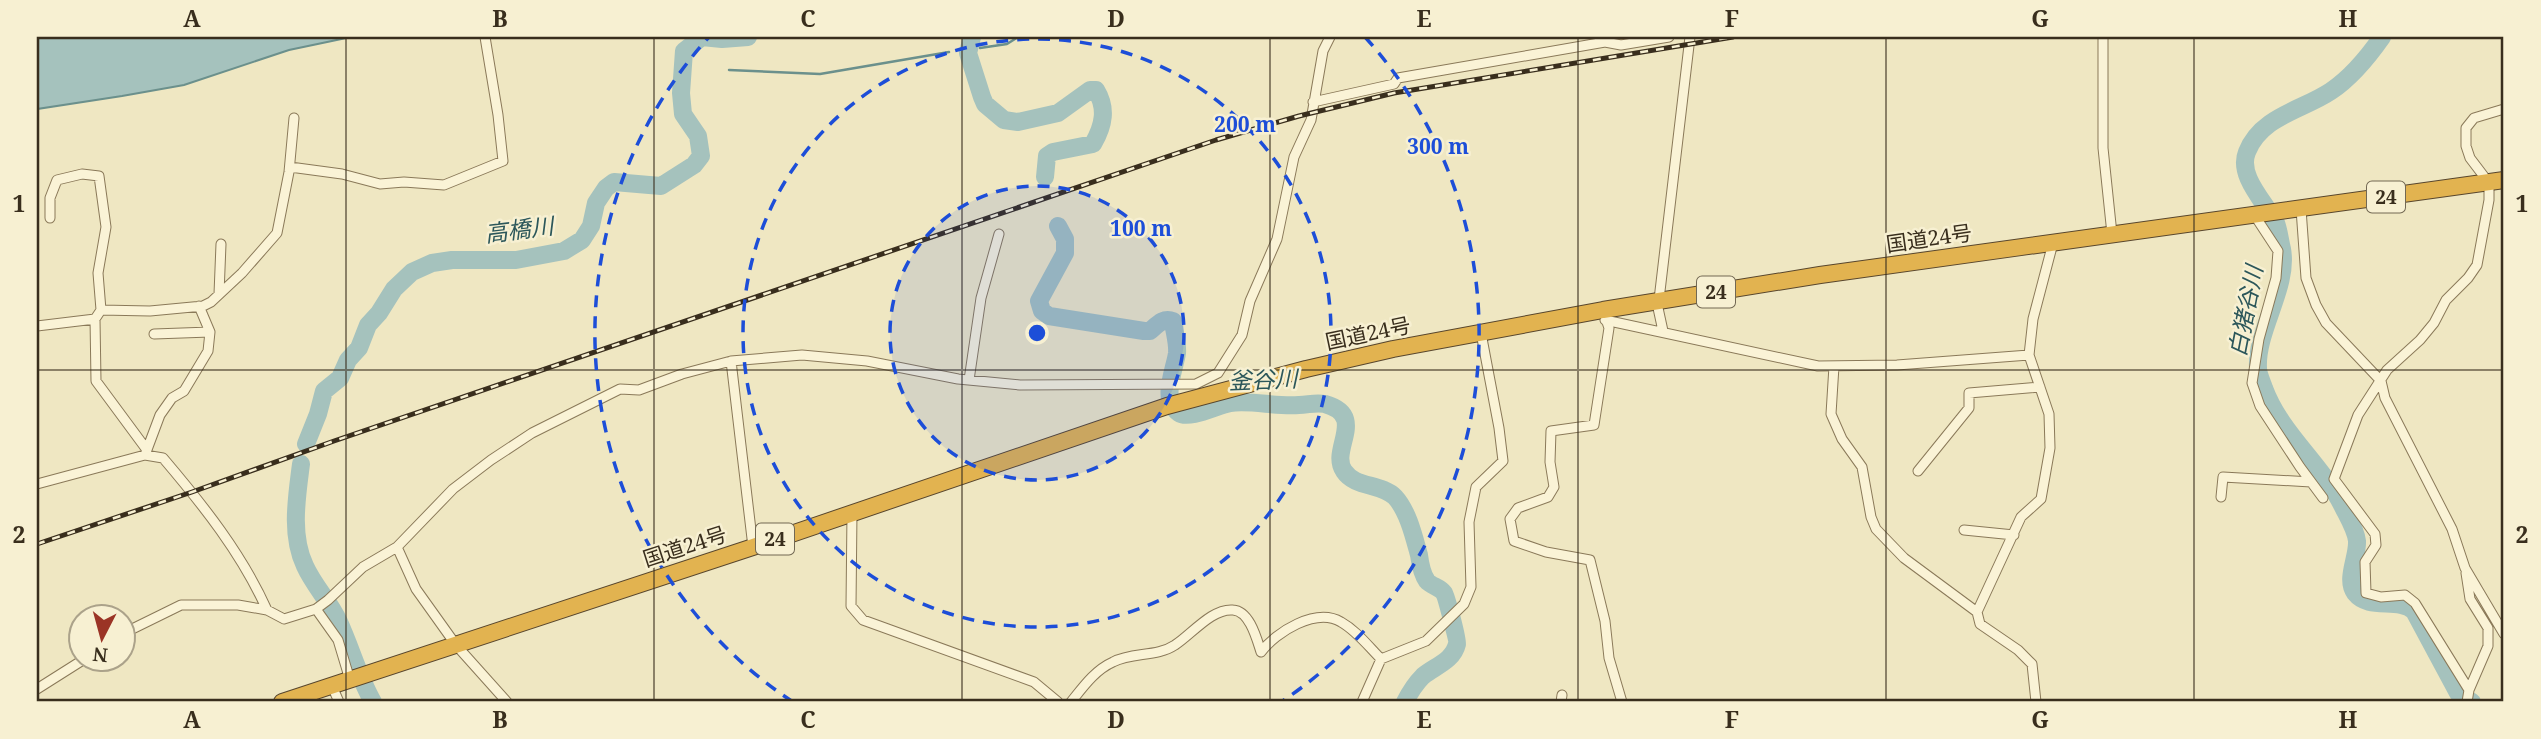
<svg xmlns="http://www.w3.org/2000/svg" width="2541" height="739" viewBox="0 0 2541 739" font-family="'Noto Serif','Noto Sans JP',serif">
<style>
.water{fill:#a5c2bd;stroke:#6b908c;stroke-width:2}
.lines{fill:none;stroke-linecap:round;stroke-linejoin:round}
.stream{stroke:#6b908c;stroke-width:2.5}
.river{stroke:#a5c2bd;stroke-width:18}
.street-casing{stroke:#8a7959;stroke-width:11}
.highway-casing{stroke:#58462d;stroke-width:18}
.street{stroke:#faf3d6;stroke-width:9}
.highway{stroke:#e2b350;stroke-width:16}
.rail-casing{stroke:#392e1d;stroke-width:5}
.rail{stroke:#f7f0d2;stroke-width:2.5;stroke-dasharray:8;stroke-linecap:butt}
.grid{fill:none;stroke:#392e1d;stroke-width:2;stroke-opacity:0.55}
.ring{fill:none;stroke:#1d4ed8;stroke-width:3.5;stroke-dasharray:12 9}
.labels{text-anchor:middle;stroke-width:5;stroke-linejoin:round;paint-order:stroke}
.shield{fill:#f7f0d2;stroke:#726853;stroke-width:2}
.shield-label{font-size:19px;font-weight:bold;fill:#392e1d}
.street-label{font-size:21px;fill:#392e1d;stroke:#f7f0d2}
.water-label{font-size:23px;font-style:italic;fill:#2c575a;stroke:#f7f0d2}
.centre{fill:#1d4ed8;stroke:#f7f0d2;stroke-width:3.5}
.ring-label{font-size:21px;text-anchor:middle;font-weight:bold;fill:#1d4ed8;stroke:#f7f0d2;stroke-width:5;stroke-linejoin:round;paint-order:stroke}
.neatline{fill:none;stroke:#392e1d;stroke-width:2.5}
.grid-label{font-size:23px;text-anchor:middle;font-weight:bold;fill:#392e1d}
</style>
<rect width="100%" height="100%" fill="#efe7c2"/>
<path class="water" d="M37 37H351L289 50 184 85 122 96 37 109Z"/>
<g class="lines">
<path class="stream" d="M980 48 1007 44 1018 37
M729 70 820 74 949 52"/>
<path class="river" d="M702 37 722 39 748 37
M972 37 968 53 982 97 985 104 1004 120 1018 122 1058 113 1090 90H1096C1107 108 1104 125 1093 144L1053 152 1047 156 1045 177
M2382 37C2368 57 2352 77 2331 91 2303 110 2261 116 2247 152 2237 176 2266 203 2276 223 2279 231 2280 241 2282 249 2289 287 2256 330 2258 368 2258 374 2262 382 2264 388 2281 434 2322 464 2343 507 2348 517 2356 530 2357 541 2358 557 2345 579 2355 593 2369 611 2398 597 2414 611L2458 693 2472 702
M1058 226 1065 239V253L1039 301 1042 311 1049 316 1144 331H1150C1157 325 1163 317 1173 321 1174 331 1178 343 1177 353 1175 369 1160 400 1179 413 1189 420 1218 405 1230 403 1252 400 1276 407 1299 405 1308 405 1315 402 1325 404 1368 416 1329 450 1344 471 1355 488 1381 483 1395 497 1408 511 1414 537 1419 555 1420 563 1422 574 1427 581 1431 586 1440 587 1444 593 1446 596 1458 640 1457 644 1453 661 1435 666 1423 676 1415 684 1410 692 1405 702
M306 444 318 414 324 391 340 378 348 360 359 348 368 325 379 313 394 289 412 272 432 263 452 260H516L564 251 582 240 591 226 596 203 606 188 614 182 661 186 694 165 701 156 698 136 683 114 681 93 684 51 702 37
M301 464C297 496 290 535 305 566 314 586 330 602 339 622 351 648 359 678 373 702"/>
<defs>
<path id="street" d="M2103 37V148L2112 234
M1313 102 1394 84 1398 78 1605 42 1621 45 1669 37
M290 167 342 174 380 184 404 182 444 185 503 161 498 115 485 37
M2301 209 2306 278 2316 305 2326 323 2381 381 2385 398 2452 529 2465 568 2504 634
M2255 216 2278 251 2276 278 2259 339 2252 383 2260 406 2300 467 2323 498
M50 218V198L57 180 82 174 99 176 106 227 98 273 101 310
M219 294 221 244
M1603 310 1609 328 1594 425 1551 431 1550 462 1554 487 1548 497 1518 508 1510 519 1514 541 1546 552 1590 560 1605 621 1609 658 1622 702
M95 319 96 381 147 450
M1605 320 1818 366 1897 365 2029 355
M37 326 95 319 101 310 150 311 203 306 211 302 242 273 277 233 289 172 294 118
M1663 331 1658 308 1690 37
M154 334 210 332
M731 361 753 547
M1834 366 1831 414 1842 439 1862 467 1871 517 1876 529 1904 558 1977 612
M969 380 981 298 999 234
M145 455 160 415 172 398 184 391 208 351 210 332 199 306
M1918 471 1969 408V393L2040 387
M37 484 145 455 163 458C203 505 242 554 267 610
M2221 497 2223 477 2311 482
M852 512 851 606 863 620 1034 682 1058 702
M1964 530 2014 535
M397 547 416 589 456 645 507 702
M2466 573 2470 599 2488 628V646L2469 690 2467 702
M316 609 338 640 350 680
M122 634 181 605H238L267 610 284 619 316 609 328 600 363 567 397 547 453 489 491 460 532 433 620 389 639 390 682 374 731 361 802 355 867 361 958 379 1020 385 1196 384 1218 373 1242 335 1250 301 1277 239 1294 157 1311 120 1323 51 1330 37
M332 686 339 702
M37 689 86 658
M2469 690 2415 603 2405 595 2381 597 2366 593 2365 562 2376 545 2375 534 2334 479 2358 415 2387 370 2420 340 2434 323 2446 300 2468 278 2477 265 2489 200V183L2470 158 2466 146V128L2474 118 2504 109
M1071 702C1083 687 1095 670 1113 662 1132 652 1157 657 1175 645 1191 635 1212 608 1233 610 1250 611 1257 640 1261 652 1276 632 1316 607 1341 622 1357 631 1368 646 1381 659
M1362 702 1381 659 1426 641 1464 604 1471 587 1469 522 1476 487 1503 461 1499 428 1481 333
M1561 702 1562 695
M2036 702 2032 664 2018 650 1980 624 1977 612 2021 517 2041 499 2050 448 2049 414 2029 355 2033 319 2053 243"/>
<path id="highway" d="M282 702 753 547 1167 406 1306 369 1393 349 1603 310 1820 275 2504 180"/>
</defs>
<use href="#street" class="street-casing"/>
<use href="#highway" class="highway-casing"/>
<use href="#street" class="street"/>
<use href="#highway" class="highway"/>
<defs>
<path id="rail" d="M37 544 192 492 334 441 1216 140 1299 116 1394 93 1733 37"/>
</defs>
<use href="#rail" class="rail-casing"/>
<use href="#rail" class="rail"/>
</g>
<path class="grid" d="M346 37V702M654 37V702M962 37V702M1270 37V702M1578 37V702M1886 37V702M2194 37V702M37 370H2504"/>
<circle cx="1037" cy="333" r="147" fill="#1d4ed8" fill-opacity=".12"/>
<g class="ring">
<circle cx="1037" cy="333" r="147"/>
<circle cx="1037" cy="333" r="294"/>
<path d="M793 702A442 442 0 0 1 709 37M1365 37A442 442 0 0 1 1281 702"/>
</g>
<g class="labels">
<g class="shield">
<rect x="2367" y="181.5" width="38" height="31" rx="5"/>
<rect x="1697" y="276.5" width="38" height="31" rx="5"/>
<rect x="756" y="523.5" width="38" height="31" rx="5"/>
</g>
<g class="shield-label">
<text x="2386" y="204">24</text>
<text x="1716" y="299">24</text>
<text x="775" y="546">24</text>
</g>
<g class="street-label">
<text transform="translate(1929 239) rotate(-8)" y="7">国道24号</text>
<text transform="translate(1368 334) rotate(-12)" y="7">国道24号</text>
<text transform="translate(685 547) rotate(-18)" y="7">国道24号</text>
</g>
<g class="water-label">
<text transform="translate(519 230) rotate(-7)" y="8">高橋川</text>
<text transform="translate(2246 311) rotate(-79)" y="8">白猪谷川</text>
<text transform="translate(1263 380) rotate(-2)" y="8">釜谷川</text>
</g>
</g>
<circle cx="1037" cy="333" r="10" class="centre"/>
<g class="ring-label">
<text x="1245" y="132">200 m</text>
<text x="1438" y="154">300 m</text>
<text x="1141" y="236">100 m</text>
</g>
<rect width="2541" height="739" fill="none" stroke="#f7f0d2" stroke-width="77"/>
<g transform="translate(102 638) rotate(186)"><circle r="33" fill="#f7f0d2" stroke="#aba28a" stroke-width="2"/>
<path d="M0-5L12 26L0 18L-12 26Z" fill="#9b3426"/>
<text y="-10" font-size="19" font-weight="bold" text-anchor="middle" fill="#392e1d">N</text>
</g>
<rect x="38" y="38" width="2464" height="662" class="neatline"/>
<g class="grid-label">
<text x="192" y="27">A</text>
<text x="500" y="27">B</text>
<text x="808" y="27">C</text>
<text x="1116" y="27">D</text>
<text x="1424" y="27">E</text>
<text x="1732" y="27">F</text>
<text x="2040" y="27">G</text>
<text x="2348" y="27">H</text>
<text x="19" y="212">1</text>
<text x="2522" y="212">1</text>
<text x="19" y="543">2</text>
<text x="2522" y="543">2</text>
<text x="192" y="728">A</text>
<text x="500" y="728">B</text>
<text x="808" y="728">C</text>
<text x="1116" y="728">D</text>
<text x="1424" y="728">E</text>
<text x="1732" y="728">F</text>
<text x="2040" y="728">G</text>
<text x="2348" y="728">H</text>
</g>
</svg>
